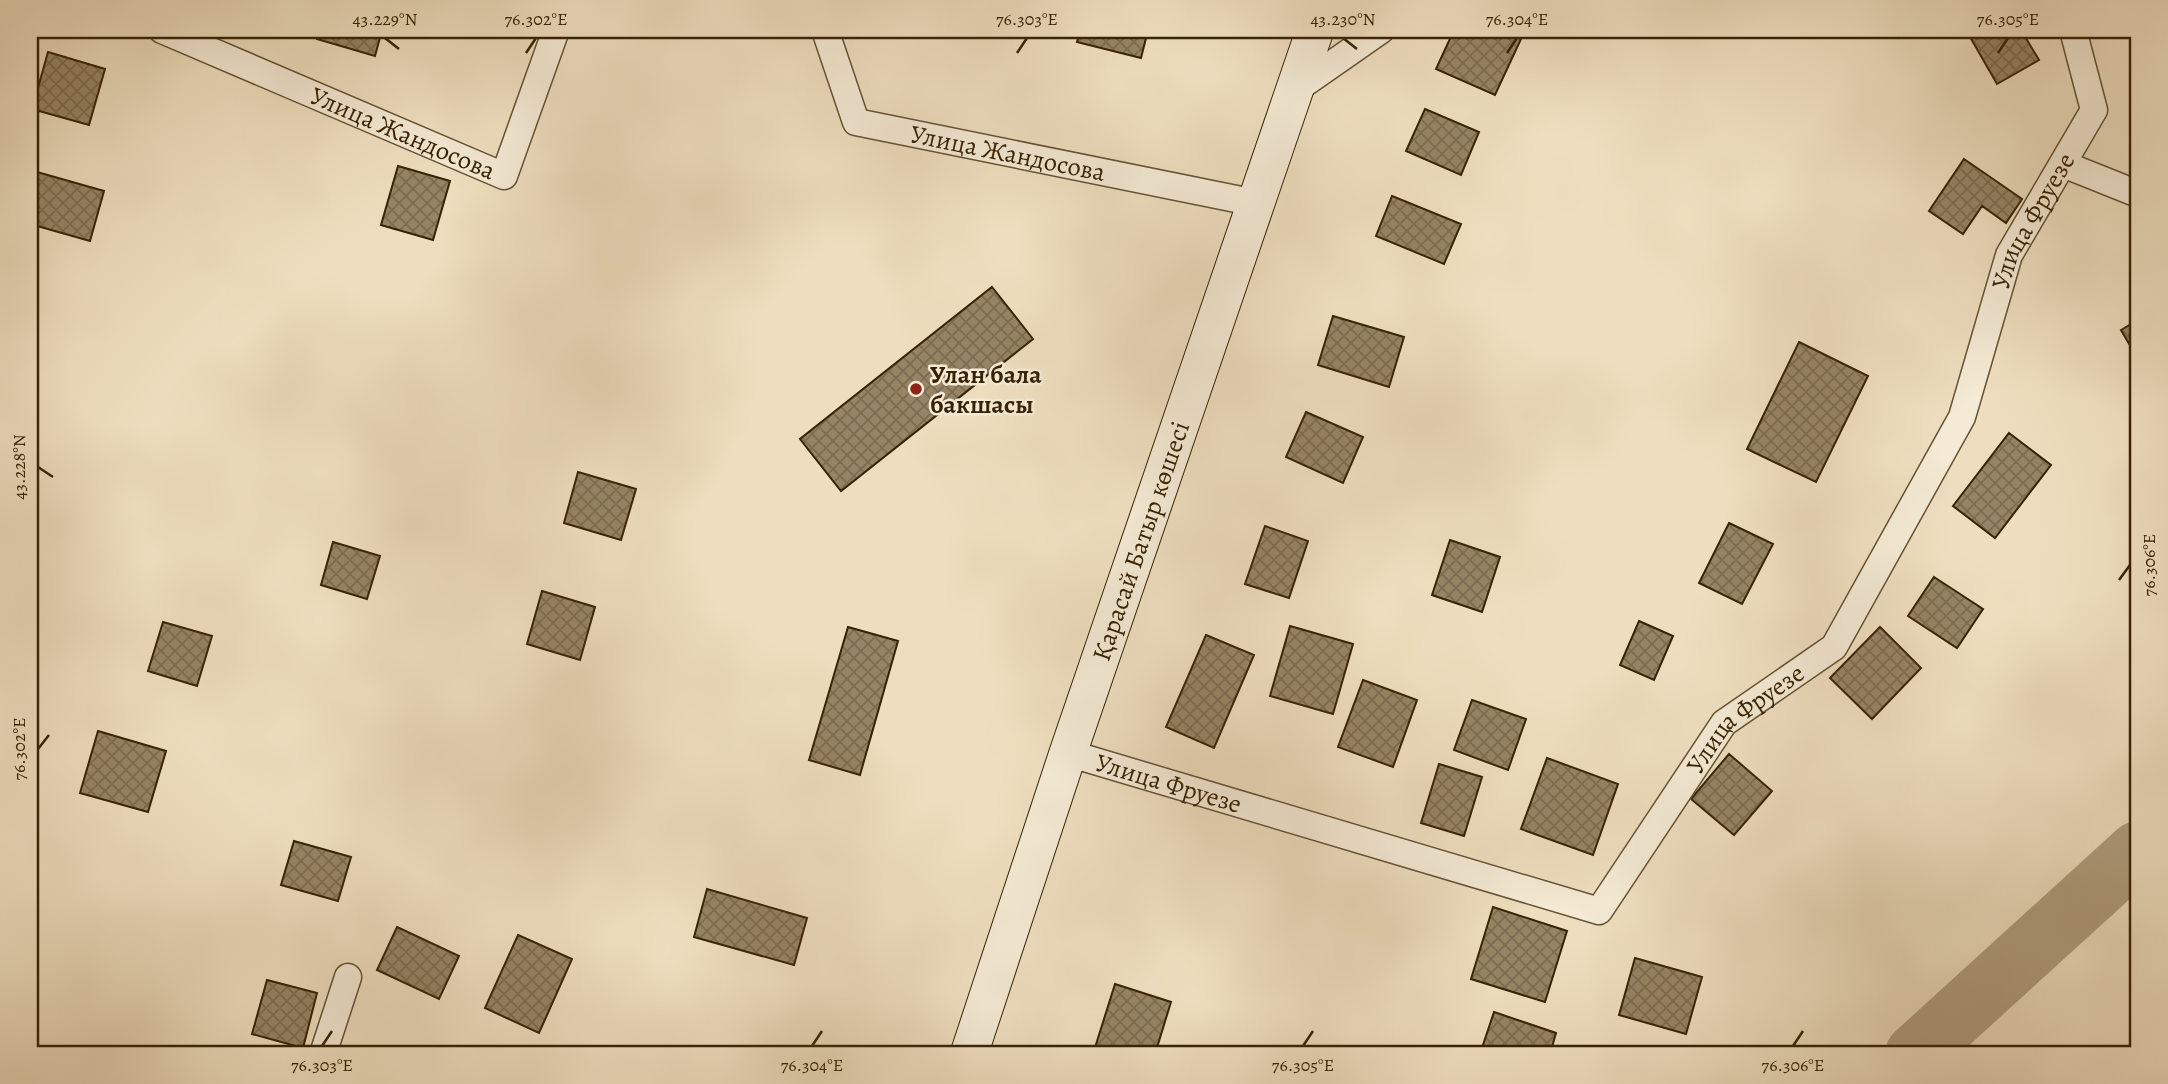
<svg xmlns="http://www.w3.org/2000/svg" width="2168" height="1084" viewBox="0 0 2168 1084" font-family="Alegreya,serif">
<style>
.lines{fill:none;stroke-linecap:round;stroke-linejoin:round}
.river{stroke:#b09e7f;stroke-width:60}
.building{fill:url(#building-cross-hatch);stroke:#372304;stroke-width:2}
.street-casing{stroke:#655233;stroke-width:29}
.secondary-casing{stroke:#372304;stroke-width:39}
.street{stroke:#f4ead5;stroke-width:26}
.secondary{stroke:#f4ead5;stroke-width:37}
.ticks{fill:none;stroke:#372304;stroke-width:2.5}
.poi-dot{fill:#8f2418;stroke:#f4ead5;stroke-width:2.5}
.labels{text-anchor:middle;stroke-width:5;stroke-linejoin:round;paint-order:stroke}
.street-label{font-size:26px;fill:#372304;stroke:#f4ead5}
.poi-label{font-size:26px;font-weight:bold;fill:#372304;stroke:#f4ead5;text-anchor:start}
.neatline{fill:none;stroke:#372304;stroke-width:2.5}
.ticks-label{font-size:18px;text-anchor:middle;fill:#372304}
</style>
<defs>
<pattern id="building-cross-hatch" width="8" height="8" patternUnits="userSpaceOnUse" patternTransform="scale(1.75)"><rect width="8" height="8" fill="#968465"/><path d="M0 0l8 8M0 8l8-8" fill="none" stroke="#7b6c51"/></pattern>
</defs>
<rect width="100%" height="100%" fill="#eedebf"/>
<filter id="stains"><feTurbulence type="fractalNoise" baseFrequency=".00286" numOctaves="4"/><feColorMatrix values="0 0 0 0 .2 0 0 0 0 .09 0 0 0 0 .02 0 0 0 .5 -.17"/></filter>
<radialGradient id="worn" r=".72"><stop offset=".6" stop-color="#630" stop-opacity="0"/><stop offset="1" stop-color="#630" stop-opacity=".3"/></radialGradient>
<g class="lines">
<path class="river" d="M1915 1054 2138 851"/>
</g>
<path class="building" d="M319 30H382L375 56 317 39Z
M1080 30H1148L1141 58 1077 42Z
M1454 30H1500L1521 39 1495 95 1436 69Z
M1894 30H1912L1899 38Z
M1966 30H2021L2039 60 1997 84Z
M48 52 105 69 89 125 32 109Z
M1425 109 1479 132 1461 175 1406 151Z
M1964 159 2022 199 2006 223 1982 206 1963 234 1929 211Z
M398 166 450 181 433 240 381 225Z
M30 170 104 191 90 241 30 224Z
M1392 196 1461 224 1444 264 1376 236Z
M992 287 1033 339 841 491 800 439Z
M1333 316 1404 337 1389 387 1318 365Z
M2138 320V359L2121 330Z
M1799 342 1868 376 1816 482 1747 449Z
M1306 412 1363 437 1343 483 1286 457Z
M2009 433 2051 465 1995 538 1953 506Z
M578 472 636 489 621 540 564 523Z
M1729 523 1773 544 1742 604 1699 583Z
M1265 526 1308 541 1289 598 1245 584Z
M1450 540 1500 557 1482 612 1432 595Z
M333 542 380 556 367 599 321 585Z
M1934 577 1983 609 1957 648 1908 616Z
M542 591 595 607 580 660 527 644Z
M1639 621 1673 636 1654 680 1620 665Z
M163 622 212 636 197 686 148 671Z
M1290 626 1353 644 1333 714 1270 696Z
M848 627 898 641 860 775 809 760Z
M1880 627 1921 668 1872 719 1830 678Z
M1206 635 1254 655 1214 748 1166 727Z
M1363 680 1417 700 1393 767 1338 747Z
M1472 700 1526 719 1508 770 1454 750Z
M98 731 166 751 148 812 80 793Z
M1729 754 1772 791 1734 835 1691 799Z
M1547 758 1618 784 1593 855 1521 829Z
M1439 764 1482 777 1464 836 1421 823Z
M294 841 351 857 338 901 281 885Z
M707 889 807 918 794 965 694 937Z
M1493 907 1567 931 1545 1002 1471 979Z
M397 927 459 956 439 999 377 970Z
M518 935 572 959 539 1033 485 1008Z
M1635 958 1702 977 1686 1034 1619 1015Z
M267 980 317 993 303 1048 252 1034Z
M1115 984 1171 1002 1155 1054H1093Z
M1494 1012 1556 1033 1550 1054H1480Z
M194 1046 223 1054H192Z"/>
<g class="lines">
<defs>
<g id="street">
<path id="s1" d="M162 30 504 176 556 30"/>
<path id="s2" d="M825 30 856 122 1256 203"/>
<path d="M1295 90 1381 30"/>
<path d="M2063 164 2138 194"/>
<path id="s3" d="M1068 753 1599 911 1724 723 1834 647 1962 417 2009 255 2094 110 2073 30"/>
<path d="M323 1054 348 977"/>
</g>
<g id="secondary">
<path id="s4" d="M969 1054 1068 753 1315 30"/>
</g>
</defs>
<use href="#street" class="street-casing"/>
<use href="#secondary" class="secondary-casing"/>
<use href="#street" class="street"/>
<use href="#secondary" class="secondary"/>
</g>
<path class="ticks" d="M385 38 399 49M1343 38 1357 49M526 53 536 38M1017 53 1027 38M1507 53 1517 38M1998 53 2008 38M38 467 53 477M2119 580 2130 565M38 749 49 735M322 1046 332 1031M812 1046 822 1031M1303 1046 1313 1031M1793 1046 1803 1031"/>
<circle class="poi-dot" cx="916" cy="389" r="7"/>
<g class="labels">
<g class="street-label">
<text dy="9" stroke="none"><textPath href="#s1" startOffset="262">Улица Жандосова</textPath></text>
<text dy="9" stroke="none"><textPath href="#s2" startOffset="252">Улица Жандосова</textPath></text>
<text dy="9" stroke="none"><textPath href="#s3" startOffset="1386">Улица Фруезе</textPath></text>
<text dy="9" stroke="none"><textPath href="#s4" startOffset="541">Қарасай Батыр көшесі</textPath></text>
<text dy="9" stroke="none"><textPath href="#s3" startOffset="798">Улица Фруезе</textPath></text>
<text dy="9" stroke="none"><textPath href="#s3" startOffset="105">Улица Фруезе</textPath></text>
</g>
<g class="poi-label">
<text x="930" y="383">Улан бала<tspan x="930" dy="30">бакшасы</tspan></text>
</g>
</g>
<rect width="2168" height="1084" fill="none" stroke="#eedebf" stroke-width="77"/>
<rect x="38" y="38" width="2092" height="1008" class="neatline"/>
<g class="ticks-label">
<text x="385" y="25">43.229°N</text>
<text x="536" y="25">76.302°E</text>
<text x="1027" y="25">76.303°E</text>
<text x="1343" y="25">43.230°N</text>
<text x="1517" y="25">76.304°E</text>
<text x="2008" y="25">76.305°E</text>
<text transform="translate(19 467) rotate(-90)" y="6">43.228°N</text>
<text transform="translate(2149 565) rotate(-90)" y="6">76.306°E</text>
<text transform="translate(19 749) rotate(-90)" y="6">76.302°E</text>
<text x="322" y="1071">76.303°E</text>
<text x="812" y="1071">76.304°E</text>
<text x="1303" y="1071">76.305°E</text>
<text x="1793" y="1071">76.306°E</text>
</g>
<rect width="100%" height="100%" filter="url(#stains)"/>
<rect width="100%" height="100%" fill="url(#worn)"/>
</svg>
